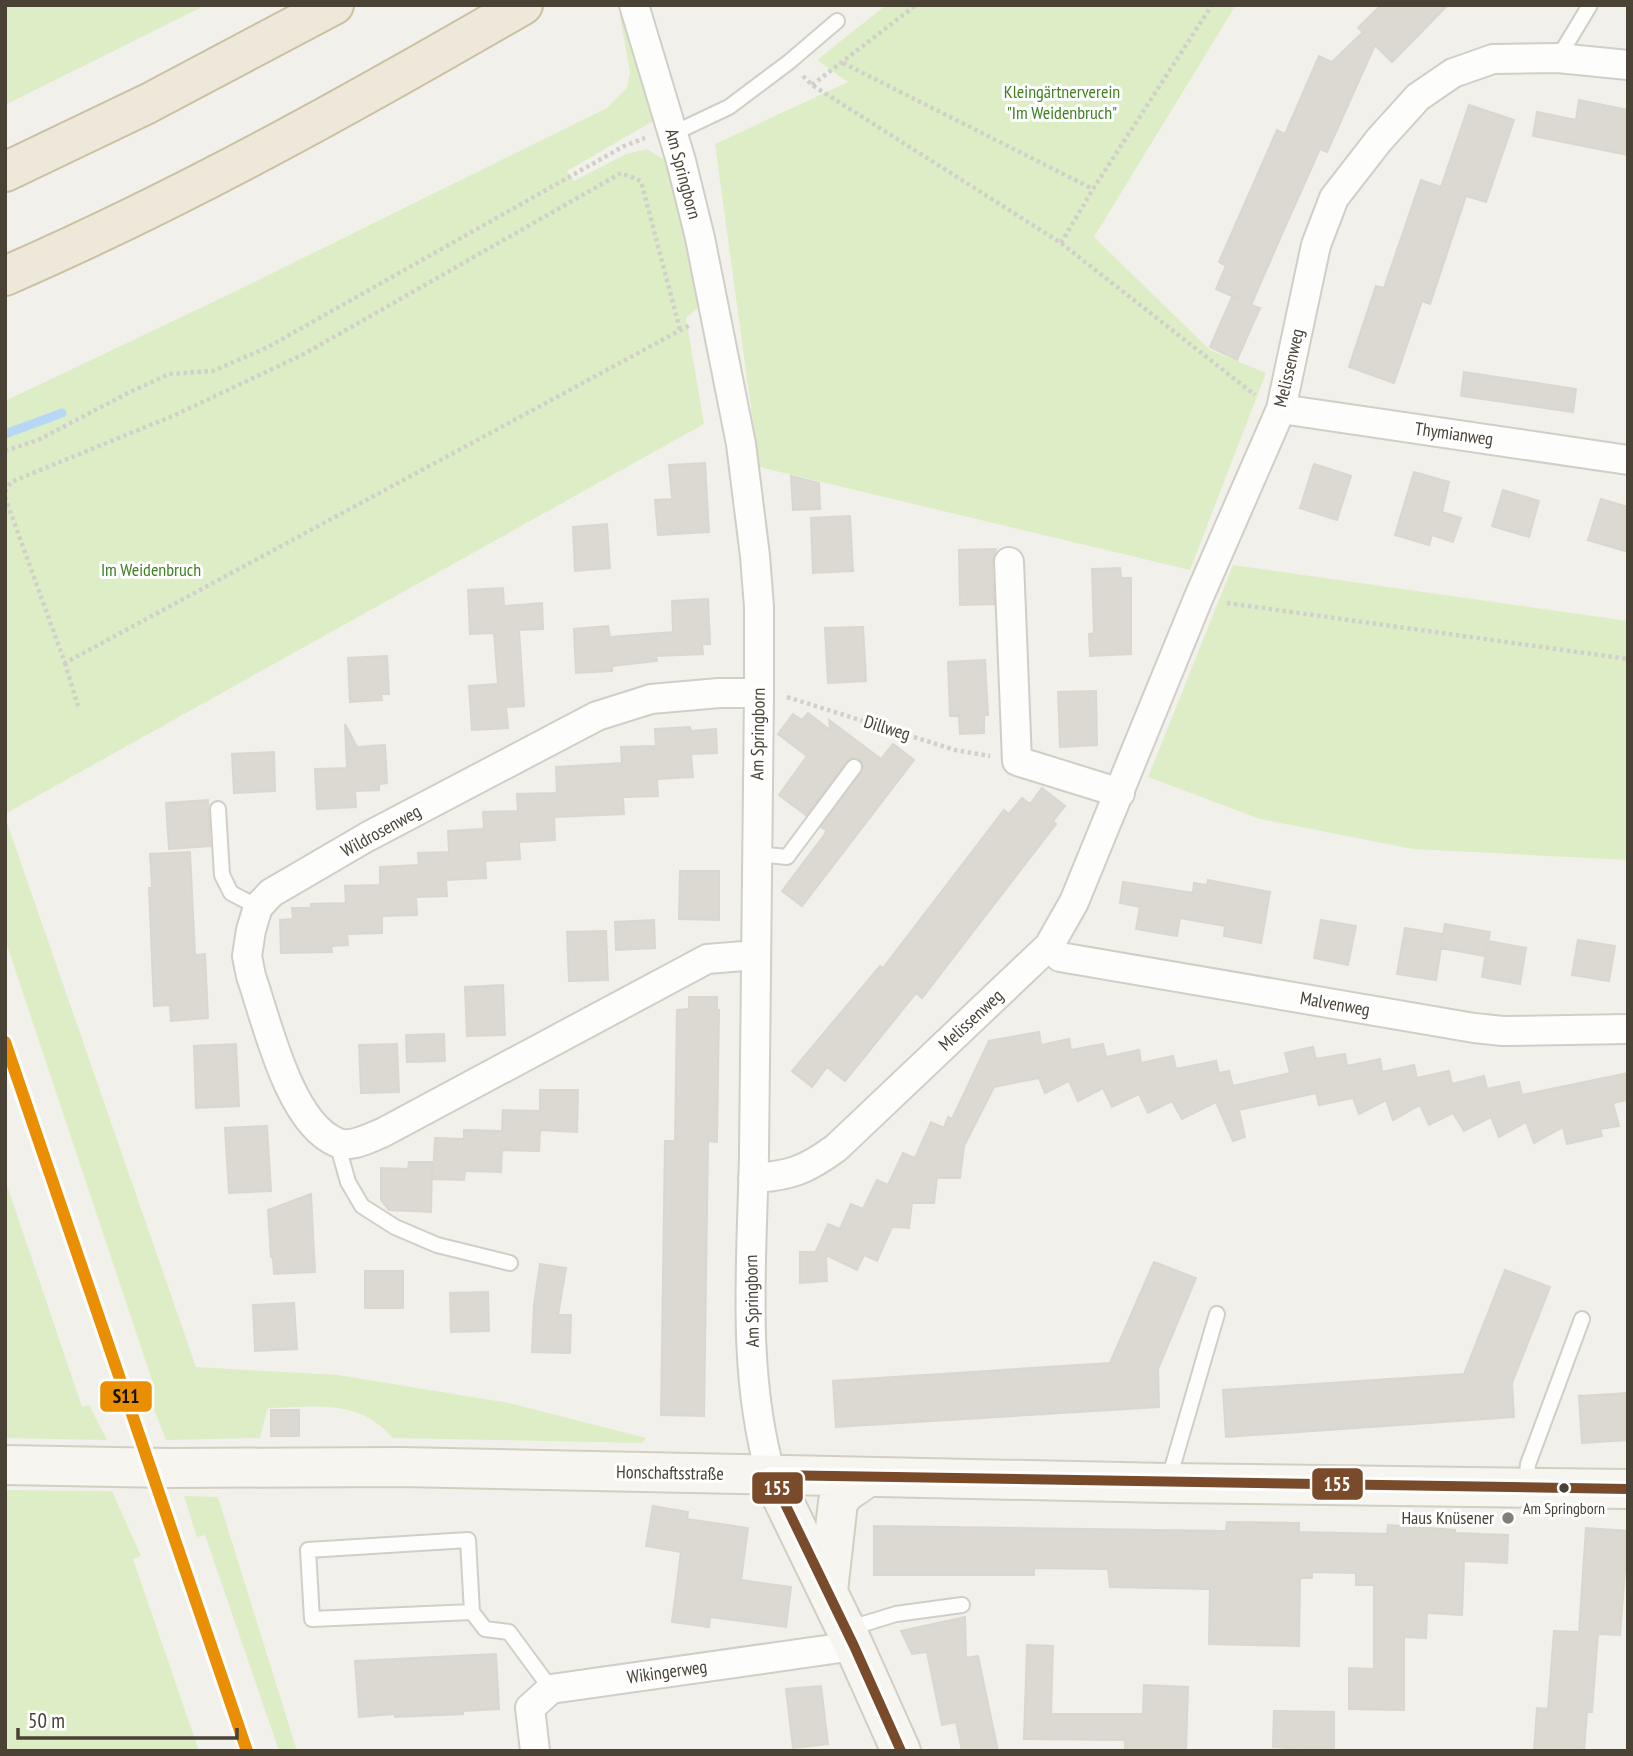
<svg xmlns="http://www.w3.org/2000/svg" width="1633" height="1756" viewBox="0 0 1633 1756" font-family="'PT Sans Narrow',sans-serif">
<style>
.green{fill:#ddeec7}
.lines{fill:none;stroke-linecap:round;stroke-linejoin:round}
.stream{stroke:#b6d8f4;stroke-width:9}
.building{fill:#dcd9d2;stroke:#dad7cf;stroke-width:2}
.lane-casing{stroke:#d0cec7;stroke-width:18}
.street-casing{stroke:#d0cec7;stroke-width:32}
.secondary-casing{stroke:#d2cec0;stroke-width:42}
.highway-casing{stroke:#ccc0a2;stroke-width:42}
.path{stroke:#d2d0ca;stroke-width:4.5;stroke-dasharray:3.5 3.5;stroke-linecap:butt}
.lane{stroke:#fdfdfc;stroke-width:14}
.street{stroke:#fdfdfc;stroke-width:28}
.secondary{stroke:#f7f5ef;stroke-width:38}
.highway{stroke:#ede8d9;stroke-width:38}
.bus-1-casing{stroke:#fff;stroke-width:16}
.bus-1{stroke:#7a4b2a;stroke-width:10}
.rail-1-casing{stroke:#fff;stroke-width:18}
.rail-1{stroke:#ea8e03;stroke-width:12}
.bus-dot{fill:#494235;stroke:#fff;stroke-width:2.5}
.poi-dot{fill:#847f74;stroke:#fff;stroke-width:2.5}
.labels{text-anchor:middle;stroke-width:6;stroke-linejoin:round;paint-order:stroke}
.bus-label{font-size:16px;fill:#494235;stroke:#fff}
.park-label{font-size:18px;fill:#3f8122;stroke:#fff}
.street-label{font-size:18px;fill:#494235;stroke:#fff}
.poi-label{font-size:18px;fill:#494235;stroke:#fff;text-anchor:end}
.line-badge{stroke:#fff;stroke-width:2.5}
.badge-label{font-size:19px;text-anchor:middle;font-weight:bold;fill:#fff}
.pale-badge-label{font-size:19px;text-anchor:middle;font-weight:bold;fill:#111}
</style>
<rect width="100%" height="100%" fill="#f2f0ea"/>
<path class="green" d="M5 5H206L5 105Z
M886 5H1236L1094 237 1210 350 1266 373 1190 570 759 467 715 144 848 82 817 60Z
M627 13 655 120 567 171 574 181 626 154 647 149 666 161 701 305 686 318 704 424 5 814V401L234 292 607 108 627 88 630 72 620 17Z
M1233 565 1628 621V860L1413 849 1260 819 1148 777Z
M5 817 196 1367 338 1375 509 1403 646 1438 642 1443 393 1438C358 1398 316 1407 268 1408L260 1438 166 1440 145 1386 153 1383 5 939Z
M5 1179 82 1407 89 1405 107 1440 5 1438Z
M5 1490 112 1491 141 1556 133 1559 199 1751H5Z
M184 1496 218 1497 297 1751H279L205 1535 197 1537Z"/>
<g class="lines">
<path class="stream" d="M5 434 62 413"/>
</g>
<path class="building" d="M1381 5H1448L1392 62 1375 45 1327 152 1320 149 1285 227 1251 305 1260 308 1237 360 1210 347 1232 297 1241 300 1216 289 1226 266 1219 262 1277 130 1285 134 1319 56 1332 62 1363 32 1358 28Z
M1579 100 1628 110V155L1533 136 1537 112 1576 120Z
M1469 105 1514 120 1486 202 1466 196 1430 304 1422 301 1394 383 1349 367 1376 286 1384 288 1421 180 1441 187Z
M1464 372 1576 389 1573 412 1461 396Z
M705 463 709 532 658 535 655 500 672 499 669 465Z
M1314 464 1351 476 1337 520 1300 508Z
M1414 472 1449 482 1442 512 1461 518 1453 542 1432 535 1429 545 1395 535Z
M791 476 819 483 820 509 793 510Z
M1503 490 1539 501 1529 537 1492 526Z
M1601 499 1628 507V552L1588 540Z
M850 516 853 571 813 573 811 518Z
M607 524 610 568 575 571 573 527Z
M996 549 992 563 994 604 960 605 959 550Z
M1120 568 1121 578H1131V654L1090 656 1089 634 1094 633 1092 569Z
M503 588 504 606 542 603 543 629 519 630 524 706 506 707 508 728 472 730 469 686 498 684 494 633 470 634 468 590Z
M708 599 710 644H702L703 654 656 656 657 661 612 666V671L576 673 574 629 608 626 610 637 673 632 672 601Z
M863 627 866 681 828 683 825 628Z
M387 656 389 694H381L382 700 350 702 348 658Z
M985 660 988 715H984V733L960 734 959 716H950L948 662Z
M1096 691 1097 745 1060 747 1058 692Z
M808 713 830 730 829 720 881 759 893 744 914 760 802 906 782 891 825 834 826 830 821 827 864 767 859 759 851 758 847 761 806 815 779 795 807 756 778 734 793 714 802 720Z
M345 724 357 747 385 745 387 783 379 784V790L355 791 356 807 317 809 315 769 347 768Z
M690 727 691 731 716 729 717 753 691 754 693 777 657 779 658 796 623 797 624 814 554 817 555 840 519 842 520 859 485 861 486 878 446 880 447 896 416 897 417 915 382 916V933L347 934 348 945 331 946 332 952 281 953 280 920 293 919 292 908H311V904L346 903 345 886 380 885V867L419 865 418 853 449 852 448 831 484 829 483 812 518 811 517 794 557 793 556 767 622 763 621 747 656 746 655 729Z
M274 752 275 791 234 793 232 754Z
M1042 788 1065 806 1053 821 1056 824 922 998 916 993 845 1081 827 1067 812 1087 792 1071 880 966 883 968 1004 810 1009 814 1022 798 1030 804Z
M208 800 210 846 169 849 166 803Z
M190 852 195 955 205 954 208 1018 171 1021 170 1005 154 1006 149 888H152L150 854Z
M680 871H719V920L679 919Z
M1208 880 1270 892 1261 943 1224 936 1225 926 1180 918 1177 936 1136 929 1140 907 1120 903 1123 882 1193 893 1194 883 1207 885Z
M654 920 655 948 616 950 615 922Z
M1321 920 1356 926 1348 965 1314 958Z
M1445 924 1490 932 1488 941 1526 948 1520 984 1482 977 1487 946 1485 956 1441 948Z
M1405 928 1443 934 1436 980 1397 974Z
M606 931 608 980 569 981 567 932Z
M1578 940 1615 946 1609 981 1572 975Z
M503 985 505 1035 467 1036 465 987Z
M689 997H717V1010H719L717 1142 708 1141 704 1416 661 1415 665 1141H675L677 1010 689 1009Z
M1039 1032 1041 1045 1069 1039 1071 1050 1103 1044 1106 1057 1139 1050 1141 1063 1173 1056 1176 1069 1216 1061 1219 1073 1229 1071 1233 1086 1290 1073 1285 1053 1313 1047 1316 1059 1345 1054 1347 1066 1380 1059 1382 1072 1414 1065 1417 1078 1449 1071 1452 1084 1484 1076 1487 1089 1519 1082 1522 1095 1628 1073V1100L1613 1103 1619 1126 1600 1129 1602 1136 1567 1144 1563 1127 1534 1143 1526 1122 1499 1137 1491 1117 1464 1131 1453 1113 1429 1125 1420 1105 1393 1120 1386 1100 1359 1114 1353 1098 1319 1105 1316 1093 1239 1110 1245 1137 1233 1141 1216 1102 1182 1119 1172 1101 1148 1113 1139 1094 1112 1107 1103 1088 1078 1101 1069 1081 1045 1093 1039 1078 994 1087 964 1146 960 1178H937L934 1203H912L909 1228 892 1227 877 1261 864 1255 857 1270 826 1255 827 1281 800 1283V1252H819L816 1251 828 1224 840 1229 851 1204 863 1209 877 1180 888 1185 903 1153 915 1158 931 1122 944 1128 948 1117 952 1119 989 1041Z
M444 1034 445 1061 407 1062 406 1035Z
M236 1044 239 1106 196 1108 194 1046Z
M397 1044 399 1092 361 1093 359 1045Z
M540 1090H578L577 1132 540 1130 539 1151 502 1150 501 1172 465 1171 464 1180 433 1179 435 1138 464 1139V1130L502 1131 503 1110 540 1111Z
M267 1126 271 1191 229 1193 225 1128Z
M409 1162H432L431 1212 389 1210 381 1200V1168L408 1169Z
M311 1194 315 1272 274 1274 273 1257H271L268 1210Z
M1154 1262 1196 1278 1158 1369 1159 1407 836 1427 833 1381 1110 1363Z
M540 1264 566 1268 558 1315H571L570 1353 532 1352 534 1305Z
M1505 1270 1550 1287 1512 1383 1514 1417 1226 1437 1223 1390 1464 1374Z
M365 1271H403V1308H365Z
M488 1292 489 1331 451 1332 450 1293Z
M294 1303 297 1349 255 1351 253 1305Z
M1628 1393V1440L1582 1443 1579 1396Z
M271 1410H299V1436H271Z
M653 1506 688 1512 687 1519 748 1528 741 1580 791 1587 786 1627 710 1617 709 1627 672 1622 681 1552 646 1546Z
M1227 1522 1299 1523V1532L1387 1534 1388 1525 1455 1530V1533L1508 1535 1507 1563 1464 1561 1462 1615 1427 1613 1426 1638 1404 1637V1710L1349 1709V1668L1374 1669V1585H1356V1573L1312 1572V1578H1300L1299 1646 1209 1644 1210 1589 1110 1587 1108 1569 1034 1568V1575H874V1526L1226 1531Z
M1586 1528 1628 1531 1620 1635 1598 1634 1592 1712H1587L1584 1751H1534L1537 1708 1548 1709 1554 1631 1579 1632Z
M965 1617 966 1658 978 1656 998 1751H962L956 1722 942 1725 927 1652 912 1654 901 1631Z
M1027 1645 1053 1646 1051 1714H1143L1144 1685 1188 1687 1186 1751H1125V1740L1024 1739Z
M496 1654 499 1709 463 1711V1714L395 1717 394 1714 359 1717 355 1661Z
M821 1686 828 1744 793 1748 786 1689Z
M1274 1711 1334 1712V1748L1289 1751V1748L1273 1747Z"/>
<g class="lines">
<defs>
<path id="lane" d="M1558 58 1590 5
M672 134 729 107 789 62 837 21
M218 809 222 875 231 893 258 907
M757 854 787 857 854 767
M337 1143 348 1182 362 1206 395 1227 437 1245 510 1263
M1168 1482 1217 1314
M1526 1486 1528 1464 1582 1319
M472 1612 312 1619 308 1550 468 1540 472 1612 485 1629 509 1632 551 1689
M847 1629 896 1614 962 1605"/>
<path id="street" d="M634 5 681 161 700 238 741 444 755 556 759 607V693C757 847 756 1000 754 1154 752 1260 741 1371 771 1475
M1281 409 1628 460
M1009 562 1017 761 1120 793
M1049 946 1060 957 1474 1028 1503 1031 1628 1029
M756 955 707 959 382 1133C369 1138 350 1149 336 1142 289 1122 267 1022 251 976L247 956 251 930 258 907 271 893 367 837 597 716 651 699 719 693H759
M753 1178C790 1176 806 1170 836 1148L1049 946 1074 902 1198 599 1281 409 1316 245 1334 198 1379 140 1418 97 1453 73 1493 59 1558 58 1628 65
M535 1751 530 1708 551 1689 854 1646"/>
<path id="secondary" d="M5 1465 169 1468 400 1467 1167 1483 1628 1489
M771 1475 854 1646 901 1751
M828 1591 838 1502 846 1492 868 1477"/>
<path id="highway" d="M5 172 147 104 334 5
M5 276C184 198 354 103 523 5"/>
</defs>
<use href="#lane" class="lane-casing"/>
<use href="#street" class="street-casing"/>
<use href="#secondary" class="secondary-casing"/>
<use href="#highway" class="highway-casing"/>
<path class="path" d="M843 63 1093 189 1212 5
M803 76 812 85 1061 243 1255 395
M812 85 916 5
M1061 243 1093 189
M5 451 38 440 128 393 169 374 213 371 268 347 624 146 645 138
M5 492 11 482 175 415 304 354 621 173 641 181 680 330
M5 497 65 663 690 325
M1227 603 1628 659
M65 663 78 706
M787 697 955 750 990 756
M5 1367H6"/>
<use href="#lane" class="lane"/>
<use href="#street" class="street"/>
<use href="#secondary" class="secondary"/>
<use href="#highway" class="highway"/>
<defs>
<path id="bus-1" d="M901 1751 854 1646 771 1475 1628 1489"/>
</defs>
<use href="#bus-1" class="bus-1-casing"/>
<use href="#bus-1" class="bus-1"/>
<defs>
<path id="rail-1" d="M5 1042 247 1751"/>
</defs>
<use href="#rail-1" class="rail-1-casing"/>
<use href="#rail-1" class="rail-1"/>
</g>
<circle class="bus-dot" cx="1564" cy="1488" r="6"/>
<circle class="poi-dot" cx="1508" cy="1518" r="7"/>
<g class="labels">
<g class="bus-label">
<text x="1564" y="1514">Am Springborn</text>
</g>
<g class="park-label">
<text x="1062" y="98">Kleingärtnerverein<tspan x="1062" dy="21">"Im Weidenbruch"</tspan></text>
<text x="151" y="576">Im Weidenbruch</text>
</g>
<g class="street-label">
<text transform="translate(683 174) rotate(75)" y="6">Am Springborn</text>
<text transform="translate(1289 368) rotate(-77)" y="6">Melissenweg</text>
<text transform="translate(1454 434) rotate(8)" y="6">Thymianweg</text>
<text transform="translate(887 728) rotate(17)" y="6">Dillweg</text>
<text transform="translate(758 734) rotate(-89)" y="6">Am Springborn</text>
<text transform="translate(381 831) rotate(-29)" y="6">Wildrosenweg</text>
<text transform="translate(1335 1004) rotate(10)" y="6">Malvenweg</text>
<text transform="translate(971 1020) rotate(-43)" y="6">Melissenweg</text>
<text transform="translate(752 1301) rotate(-91)" y="6">Am Springborn</text>
<text transform="translate(670 1473) rotate(1)" y="6">Honschaftsstraße</text>
<text transform="translate(667 1672) rotate(-8)" y="6">Wikingerweg</text>
</g>
<g class="poi-label">
<text x="1494" y="1524">Haus Knüsener</text>
</g>
</g>
<g class="line-badge">
<rect x="99" y="1380" width="54" height="33" rx="7" fill="#ea8e03"/>
<rect x="1311" y="1467" width="53" height="34" rx="7" fill="#7a4b2a"/>
<rect x="751" y="1471" width="53" height="34" rx="7" fill="#7a4b2a"/>
</g>
<g class="badge-label">
<text x="1337" y="1491">155</text>
<text x="777" y="1495">155</text>
</g>
<g class="pale-badge-label">
<text x="126" y="1403">S11</text>
</g>
<rect width="1633" height="1756" fill="none" stroke="#494235" stroke-width="14"/>
<path d="M18 1728v10h219v-10" fill="none" stroke="#494235" stroke-width="3.5"/>
<text x="28" y="1728" font-size="21" fill="#494235" stroke="#ffffff" stroke-width="5" paint-order="stroke">50 m</text>
</svg>
